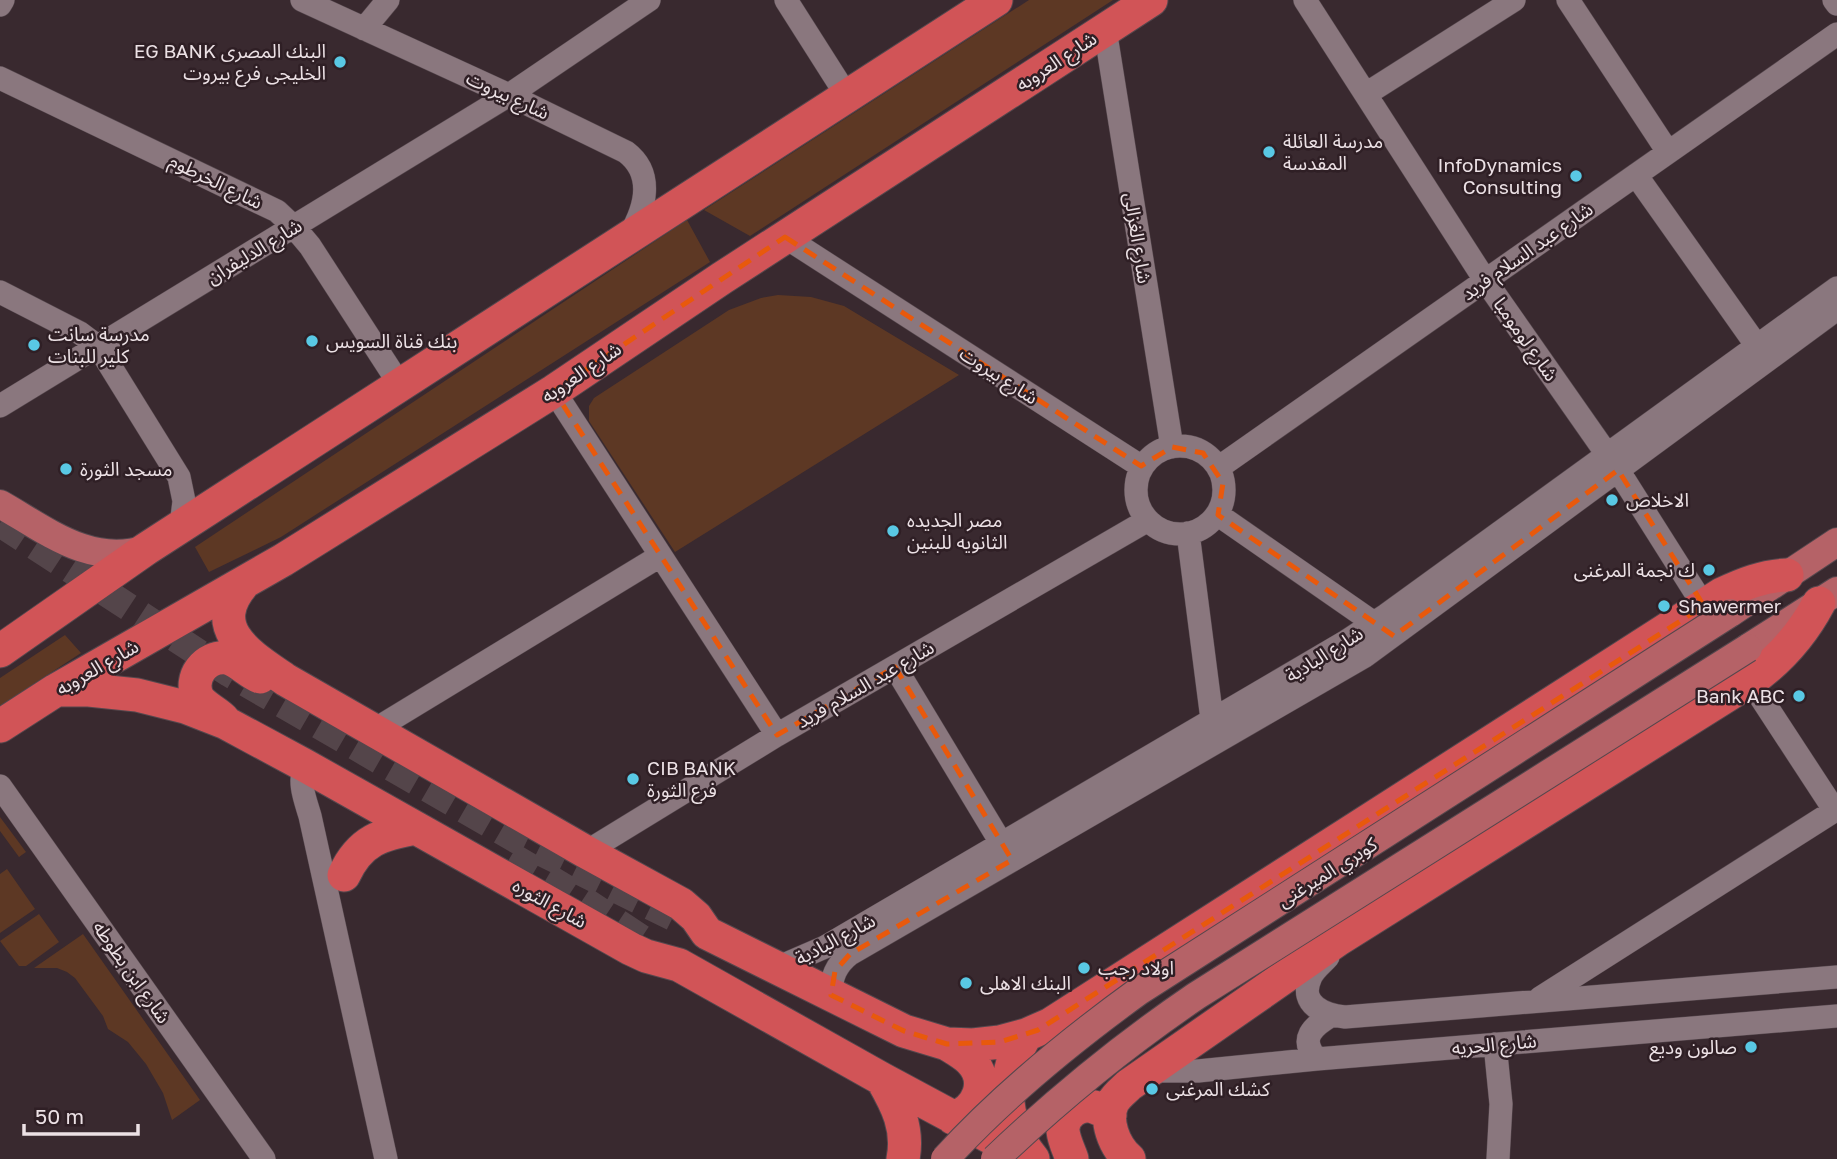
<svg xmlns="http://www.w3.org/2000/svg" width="1837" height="1159" viewBox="0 0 1837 1159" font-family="'Golos Text','Noto Sans Arabic',sans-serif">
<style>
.green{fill:#5d3824}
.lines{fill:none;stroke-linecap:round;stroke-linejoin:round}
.major-tunnel{stroke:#54454a;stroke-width:28;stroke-dasharray:28 14;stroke-linecap:butt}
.minor-casing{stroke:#55474d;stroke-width:24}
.major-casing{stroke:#55474d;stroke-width:30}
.highway-casing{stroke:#55474d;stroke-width:35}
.minor{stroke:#8a777e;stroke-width:23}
.major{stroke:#b56267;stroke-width:28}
.highway{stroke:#d15457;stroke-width:33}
.major-bridge-casing{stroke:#55474d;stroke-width:30;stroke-linecap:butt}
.major-bridge{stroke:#b56267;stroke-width:28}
.marked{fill:none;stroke:#e8590c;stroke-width:5;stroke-dasharray:14 9;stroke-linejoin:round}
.poi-dot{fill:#59c8e4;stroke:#2f1f25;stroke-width:2.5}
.labels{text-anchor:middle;stroke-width:5;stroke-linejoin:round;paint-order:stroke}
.poi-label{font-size:19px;fill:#ece1e5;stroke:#2f1f25;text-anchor:start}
.street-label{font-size:19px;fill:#ece1e5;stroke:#2f1f25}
</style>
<rect width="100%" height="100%" fill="#39292f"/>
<path class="green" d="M1029 0H1113L750 236 704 210Z
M687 220 710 262 281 537 209 572 195 547Z
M778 295 811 297 844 306 959 375 675 552 589 421V406L594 398 729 310 761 298Z
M65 635 81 653 0 706V678Z
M0 817 26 852 19 857 0 831Z
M7 869 35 909 0 933V874Z
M39 914 59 942 26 966H19L0 941Z
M83 934 200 1100 172 1120 163 1093 146 1064 128 1042 108 1029 103 1016 75 978 67 972 57 968H34Z"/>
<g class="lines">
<path class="major-tunnel" d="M0 523 229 673 521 842 673 917
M511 856 565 888 645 941"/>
<defs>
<path id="minor" d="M302 0 509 95 626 152C655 174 645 209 629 236
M786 0 847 96
M1305 0 1485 280 1618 470 1704 606
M1568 0 1668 152
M1834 0 1837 4
M0 5 3 0
M364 29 388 0
M1105 29 1172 447
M0 78 277 211 294 227 310 246 400 385
M1366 94 1514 0
M1636 175 1757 346
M785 237 1142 467
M0 292 80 333 92 342 104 356 179 477 184 501 181 526
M554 391 777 735
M0 406 509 95 649 0
M1136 490a44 44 0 1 1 88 0a44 44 0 1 1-88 0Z
M1218 468 1837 34
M1217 514 1384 630
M1188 533 1214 735
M895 667 1009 856
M1750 681 1835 811
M374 730 660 556
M304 765C299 785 304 796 310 816L386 1159
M0 786 264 1159
M586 852 777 735 1148 520
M1328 957C1322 964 1313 970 1310 979 1299 1005 1325 1015 1345 1017L1837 977
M779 969 788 963 825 947 1345 642 1386 615 1837 288
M831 995C831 977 836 965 850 954L1365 656 1837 309
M1540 998 1837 809
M1495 1044 1501 1104 1498 1159
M1317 1059C1298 1039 1313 1026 1332 1015
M1151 1071H1198L1317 1059 1837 1016"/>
<path id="major" d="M0 504C46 530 90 567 146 549
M1730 613 1837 542
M1748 648 1837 591"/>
<path id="highway" d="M243 584C204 630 253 657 286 680L586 852 681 904 696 917 707 933 904 1031 947 1044 973 1045 1000 1042 1026 1035 1051 1024 1722 594C1743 584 1763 576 1787 575
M0 651 146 549 996 0
M58 690H89L137 695 185 707 226 723 304 765 631 949 646 956 679 965 882 1079 1031 1159
M223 719C215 711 204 707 198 698 188 678 205 655 227 658 239 661 248 672 260 677
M0 726 56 690 283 560 554 391 722 278 1151 0
M344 875C360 840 382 834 416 828
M1026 1035C1000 1077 1001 1120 1033 1159
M947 1044C955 1049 964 1054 970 1060 991 1081 978 1110 953 1118
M882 1079C897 1105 909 1128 903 1159
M1072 1159C1069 1150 1064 1141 1063 1131 1062 1115 1079 1102 1094 1107 1100 1109 1105 1112 1110 1115
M1129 1159C1114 1146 1104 1120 1113 1102 1117 1095 1124 1090 1129 1085L1339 939 1750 681C1780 660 1802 635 1819 603"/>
</defs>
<use href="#minor" class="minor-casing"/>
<use href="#major" class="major-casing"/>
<use href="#highway" class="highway-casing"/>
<use href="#minor" class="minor"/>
<use href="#major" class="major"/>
<use href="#highway" class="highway"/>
<defs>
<path id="major-bridge" d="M945 1159C1003 1095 1070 1041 1139 991L1730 613
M995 1159C1058 1099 1124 1045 1196 996L1748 648"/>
</defs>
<use href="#major-bridge" class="major-bridge-casing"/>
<use href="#major-bridge" class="major-bridge"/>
</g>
<path class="marked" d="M785 237 1141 466 1172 447 1203 453 1223 483 1218 515 1394 636 1618 470 1704 606 1038 1030 1000 1042 947 1044 904 1031 831 995 835 971 850 954 1012 860 895 667 777 735 554 391Z"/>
<g class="poi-dot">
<circle cx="340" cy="62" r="7"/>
<circle cx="1269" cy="152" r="7"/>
<circle cx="1576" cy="176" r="7"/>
<circle cx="312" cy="341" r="7"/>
<circle cx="34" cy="345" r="7"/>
<circle cx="66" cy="469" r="7"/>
<circle cx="1612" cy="500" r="7"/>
<circle cx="893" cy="531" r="7"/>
<circle cx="1709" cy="570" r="7"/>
<circle cx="1664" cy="606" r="7"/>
<circle cx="1799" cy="696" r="7"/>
<circle cx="633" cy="779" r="7"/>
<circle cx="1084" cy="968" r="7"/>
<circle cx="966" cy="983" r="7"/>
<circle cx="1751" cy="1047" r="7"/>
<circle cx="1152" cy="1089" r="7"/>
</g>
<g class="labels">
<g class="poi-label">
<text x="326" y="58" text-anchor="end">EG BANK البنك المصرى<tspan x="326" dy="22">الخليجى فرع بيروت</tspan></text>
<text x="1283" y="148">مدرسة العائلة<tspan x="1283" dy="22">المقدسة</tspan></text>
<text x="1562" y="172" text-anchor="end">InfoDynamics<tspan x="1562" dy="22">Consulting</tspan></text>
<text x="48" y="341">مدرسة سانت<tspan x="48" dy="22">كلير للبنات</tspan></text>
<text x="326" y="348">بنك قناة السويس</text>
<text x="80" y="476">مسجد الثورة</text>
<text x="1626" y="507">الاخلاص</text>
<text x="907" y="527">مصر الجديده<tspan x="907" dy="22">الثانويه للبنين</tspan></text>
<text x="1695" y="577" text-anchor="end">ك نجمة المرغنى</text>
<text x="1678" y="613">Shawermer</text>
<text x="1785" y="703" text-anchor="end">Bank ABC</text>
<text x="647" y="775">CIB BANK<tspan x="647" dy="22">فرع الثورة</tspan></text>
<text x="1098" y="975">اولاد رجب</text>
<text x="980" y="990">البنك الاهلى</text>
<text x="1737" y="1054" text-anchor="end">صالون وديع</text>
<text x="1166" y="1096">كشك المرغنى</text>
</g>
<g class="street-label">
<text transform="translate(1056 61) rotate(-33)" y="7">شارع العروبه</text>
<text transform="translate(508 95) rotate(25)" y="7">شارع بيروت</text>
<text transform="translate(216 181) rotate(26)" y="7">شارع الخرطوم</text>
<text transform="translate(1138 238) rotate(81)" y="7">شارع الغزالى</text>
<text transform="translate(254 251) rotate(-31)" y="7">شارع الدليفران</text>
<text transform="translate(1527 251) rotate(-35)" y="7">شارع عبد السلام فريد</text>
<text transform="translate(1526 339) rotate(55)" y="7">شارع لومومبا</text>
<text transform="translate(581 372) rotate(-34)" y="7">شارع العروبه</text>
<text transform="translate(999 375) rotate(33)" y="7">شارع بيروت</text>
<text transform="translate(1324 654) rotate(-32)" y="7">شارع البادية</text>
<text transform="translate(97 667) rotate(-30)" y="7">شارع العروبه</text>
<text transform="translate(865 684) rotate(-30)" y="7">شارع عبد السلام فريد</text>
<text transform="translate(1327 872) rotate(-32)" y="7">كوبري الميرغنى</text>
<text transform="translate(550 903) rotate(29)" y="7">شارع الثوره</text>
<text transform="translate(835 939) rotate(-28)" y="7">شارع البادية</text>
<text transform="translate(132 972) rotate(55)" y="7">شارع ابن بطوطه</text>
<text transform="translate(1494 1044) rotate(-5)" y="7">شارع الحريه</text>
</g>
</g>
<path d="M24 1124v10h114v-10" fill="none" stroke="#ece1e5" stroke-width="3.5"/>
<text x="35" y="1124" font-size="21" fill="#ece1e5" stroke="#2f1f25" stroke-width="5" paint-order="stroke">50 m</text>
</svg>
